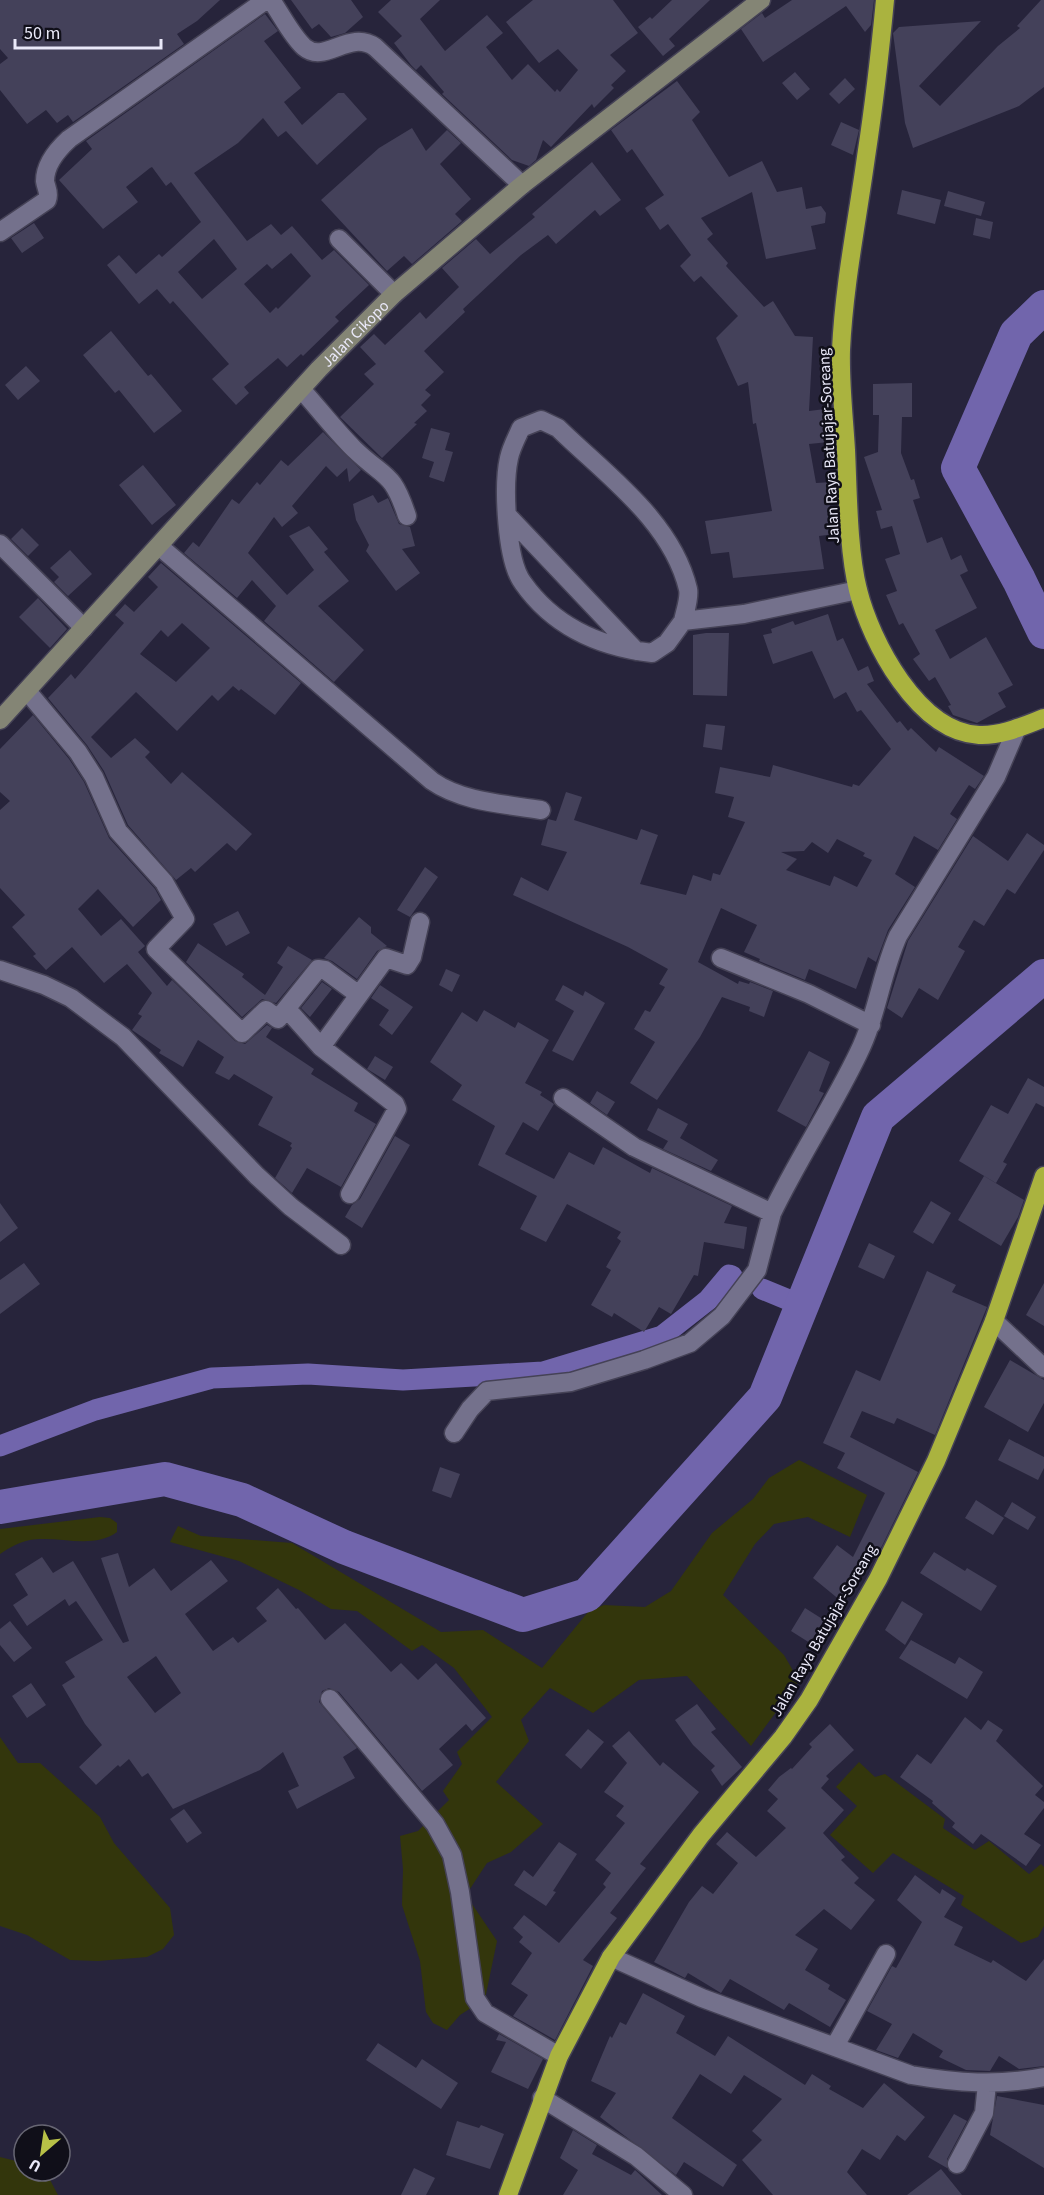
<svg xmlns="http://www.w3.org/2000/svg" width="1044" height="2195" viewBox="0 0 1044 2195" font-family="'Source Sans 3',sans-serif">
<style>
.green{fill:#33360c}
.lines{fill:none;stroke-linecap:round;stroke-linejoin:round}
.canal{stroke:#7165ac;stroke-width:21}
.river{stroke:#7165ac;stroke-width:34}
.building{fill:#44415a;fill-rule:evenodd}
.street-casing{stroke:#454256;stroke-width:21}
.secondary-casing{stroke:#454256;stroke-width:21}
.highway-casing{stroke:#454256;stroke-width:21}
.street{stroke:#74718c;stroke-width:18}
.secondary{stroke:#848575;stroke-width:18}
.highway{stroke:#aab33f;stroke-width:18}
.labels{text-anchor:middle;stroke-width:5;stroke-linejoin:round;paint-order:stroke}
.street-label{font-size:16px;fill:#eae9f9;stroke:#100f19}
</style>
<rect width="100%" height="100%" fill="#27243b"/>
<path class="green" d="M799 1460 867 1495 850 1537 808 1517 774 1524 755 1544 723 1595 784 1655 799 1681 751 1746 687 1676 639 1680 593 1713 550 1688 521 1720 529 1741 496 1782 543 1824 511 1852 487 1863 466 1895 497 1941 485 1999 460 2015 447 2030 433 2023 426 2012 420 1961 402 1905 403 1869 400 1836 418 1831 449 1800 443 1791 462 1764 457 1752 492 1717 454 1668 422 1645 412 1651 357 1611 331 1609 299 1590 239 1561 170 1542 178 1526 201 1536 292 1543 441 1632 483 1630 542 1668 588 1612 604 1605 645 1607 671 1591 712 1533 753 1499 769 1478Z
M100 1517 110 1518 117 1523V1532C93 1550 57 1535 30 1540 19 1542 9 1548 0 1554V1529Z
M0 1737 18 1763H40L100 1817 114 1843 170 1908 174 1935 163 1949 147 1957 98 1961 70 1960 27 1935 0 1926Z
M859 1762 875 1777 885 1774 945 1819 943 1828 975 1850 989 1841 1029 1874 1041 1864 1044 1867V1926L1038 1937 1021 1943 961 1905 964 1896 893 1853 873 1873 830 1835 857 1806 836 1787Z
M0 2157 24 2163V2171H41L49 2178 58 2195H0Z"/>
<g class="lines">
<path class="canal" d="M762 1289 801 1305
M0 1446 95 1410 212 1378 308 1374 403 1380 543 1372 662 1336 708 1300 729 1275 732 1276"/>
<path class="river" d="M1044 307 1016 334 958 468 1019 580 1044 632
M0 1507 165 1479 242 1500 344 1547 523 1615 587 1595 765 1397 878 1117 1044 976"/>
</g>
<path class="building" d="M0 0H220L197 21 177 34 184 44 73 122 68 115 57 123 46 110 27 124 0 90V64L8 58 0 49Z
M291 0H351L363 17 345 33 331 37 319 24 312 29Z
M391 0H440L420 19 445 51 487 15 503 33 486 47 512 80 528 64 555 92 557 89 560 92 578 70 558 49 539 63 506 22 533 0H613L638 33 610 55 626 71 611 85 614 88 594 108 592 104 551 147 543 140 536 160 529 166 512 160 442 94 444 92 421 65 416 70 411 65 394 43 402 36 378 12Z
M672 0H710L669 39 675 46 663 56 638 27 650 17 652 19Z
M792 0H874L871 25 865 32 846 6 763 62 741 29 762 13 765 18Z
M1041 0H1044V87L1019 106 913 148 905 123 893 33 899 27 981 21 919 86 940 106 998 46 1020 28 1017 26Z
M265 14 278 31 264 41 301 88 284 102 302 125 338 93H344L367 119 317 165 286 131 278 137 263 118 238 143 194 173 247 241 271 224 281 235 292 226 322 260 334 250 369 285 335 317 339 321 303 356 301 354 287 367 278 358 244 387 249 393 236 405 212 379 229 364 173 301 170 304 157 289 139 304 107 265 119 255 136 274 159 254 162 257 201 222 171 182 166 186 152 167 150 168 126 187 138 202 103 229 59 180 92 149 86 141ZM214 239 237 269 202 299 178 272ZM291 253 311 276 278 309 276 307 270 313 244 284 267 264 272 269Z
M795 72 810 89 797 100 782 83Z
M845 78 855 89 839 104 829 94Z
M677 81 700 112 692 120 729 177 762 161 777 192 802 187 806 209 821 206 826 213 825 223 811 226 816 249 766 259 752 192 701 218 713 234 707 239 728 263 726 266 764 307 773 301 795 336 813 337 809 411 825 409 829 442 809 444 816 483 833 482 834 499 829 500 835 534 819 536 824 569 733 578 729 552 711 554 705 521 772 511 756 423 753 424 748 382 738 386 716 338 738 316 701 276 694 282 680 266 691 255 668 224 660 230 645 208 664 195 632 149 627 153 611 130Z
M841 122 859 130 853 155 831 145Z
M412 128 426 151 447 130 461 143 440 164 471 199 455 214 462 221 412 264 404 256 387 271 321 200 379 148Z
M592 162 621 200 600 216 595 210 556 244 548 235 521 255 463 309 465 312 424 351 444 372 425 390 431 395 421 405 427 411 414 423 417 424 382 458 340 417 374 384 364 374 376 364 360 347 374 334 385 345 420 312 426 319 459 287 442 268 476 239 490 254 535 217 532 214Z
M902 190 941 200 935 224 897 214Z
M948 191 985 202 981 216 944 206Z
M976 218 993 222 990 239 973 235Z
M34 223 44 238 22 253 11 238Z
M111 331 148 376 151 374 182 411 154 433 119 390 115 393 83 355Z
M26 366 40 381 18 400 5 385Z
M912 383V417H902L901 453 911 480 914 479 920 498 913 500 927 543 942 537 951 560 961 555 968 571 960 575 977 608 935 630 950 659 986 637 1013 685 998 693 1006 707 977 723 953 715 948 706 951 705 935 677 929 681 913 659 920 654 903 623 899 625 886 595 897 591 885 559 900 554 892 526 881 529 876 511 882 510 864 457 878 452 879 415H873V384Z
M431 428 450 433 445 450 453 452 444 482 429 477 434 462 422 458Z
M323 432 361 470 349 482 347 468 337 477 326 466 292 506 298 513 282 527 274 517 248 553 287 595 314 570 289 536 309 526 328 549 324 552 349 581 318 606 364 650 334 682 264 621 276 606 252 580 237 598 184 553 193 542 199 547 232 499 239 504 257 482 260 485 281 460 288 466Z
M143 465 176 505 152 525 119 485Z
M373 495 378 503 388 498 399 524 410 527 415 546 402 549 420 573 396 591 366 551 369 545 356 520 353 504Z
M22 528 39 545 28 556 11 539Z
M70 550 92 574 68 596 54 582 59 577 50 568Z
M161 563 301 683 275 715 241 689 239 691 233 686 218 701 212 695 177 731 136 692 91 737 111 758 135 738 150 752 145 757 171 784 182 772 252 834 236 851 227 843 195 872 191 868 176 880 128 825 104 771 87 745 48 698 71 674 75 679 124 623 115 615 125 604 134 612 158 587 148 577ZM182 623 210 648 176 682 140 654 161 630 168 637Z
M38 598 67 629 50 648 19 617Z
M828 614 837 641 843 638 858 671 868 666 874 681 867 684 897 723 900 721 908 731 911 728 936 752 939 747 984 776 975 789 969 785 950 814 957 819 938 850 914 836 895 874 915 887 888 930 876 962 868 957 856 989 809 969 805 980 759 961 760 959 744 952 757 925 721 908 698 962 738 984 739 981 749 984 750 982 773 991 764 1017 749 1011 750 1007 722 997 700 1037 657 1100 630 1083 655 1042 634 1029 645 1010 650 1012 665 987 659 984 668 969 628 947 513 895 521 877 548 891 567 852 541 845 548 819 556 821 566 792 582 797 574 820 637 840 641 829 658 835 640 884 686 895 693 875 711 881 713 873 720 875 745 822 728 817 734 797 715 793 720 767 770 777 773 765 852 787 853 784 859 786 891 749 861 710 857 712 846 692 834 699 812 651 773 664 763 635 772 633 771 629 793 621 795 625ZM837 839 865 853 863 856 872 860 857 887 834 876 830 886 786 870 797 859 781 852 804 851 812 842 828 853Z
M706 633H729L727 696 693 695V635Z
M33 715 69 759 84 782 109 838 155 889 161 900 133 927 98 889 78 909 101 936 121 919 145 946 138 952 167 986 172 980 235 1041 245 1044 267 1025 272 1028 266 1037 314 1069 311 1074 358 1103 354 1111 376 1124 341 1187 307 1168 292 1193 275 1178 292 1148 290 1146 292 1143 258 1125 273 1097 234 1074 229 1080 215 1073 224 1057 198 1040 183 1067 159 1053 161 1050 132 1030 142 1016 138 1014 152 993 127 964 104 983 72 947 46 970 33 956 36 954 12 927 25 915 0 888V810L10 801 0 792V749Z
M706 724 725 726 722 750 703 747Z
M1027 833 1044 845V850L1015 894 1007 889 984 926 974 920 958 947 965 951 938 1000 919 988 902 1018 887 1008 908 941 973 836 1008 861Z
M425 867 438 877 410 917 397 910Z
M238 911 250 933 226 946 213 924Z
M359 917 371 927V933L387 946 377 951 357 979 332 961 324 958Z
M198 943 244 974 242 977 265 995 283 967 277 963 288 946 312 960 276 1003 262 999 242 1017 186 962Z
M446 969 460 975 452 992 439 985Z
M322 982 332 989 310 1017 301 1008Z
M380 985 413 1007 392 1035 379 1025 389 1010 371 998Z
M563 985 583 996 585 991 605 1003 573 1061 552 1051 574 1011 555 1000Z
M484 1010 515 1028 518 1022 549 1040 525 1083 542 1092 540 1095 554 1104 538 1131 523 1122 505 1154 554 1179 569 1152 594 1165 603 1147 650 1173 652 1168 732 1206 724 1223 747 1227 744 1249 704 1242 698 1276 694 1275 671 1314 659 1307 644 1332 614 1313 612 1317 591 1305 611 1270 606 1267 621 1241 617 1238 621 1232 567 1204 546 1242 520 1229 537 1196 478 1165 495 1126 452 1100 462 1085 430 1062 462 1012 477 1022Z
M809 1051 830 1062 819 1091 824 1093 806 1127 777 1111Z
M375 1056 393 1067 385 1080 367 1069Z
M1028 1078 1044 1087V1107L1036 1103 1003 1162 1007 1164 996 1183 959 1161 991 1105 1008 1114Z
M597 1091 615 1102 607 1115 590 1103Z
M658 1108 688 1124 680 1138 718 1160 711 1171 663 1149 668 1141 647 1130Z
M395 1136 410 1145 362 1228 345 1217 352 1205 360 1199Z
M984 1176 1024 1200 1018 1217 1001 1246 958 1220Z
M931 1201 951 1213 933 1244 913 1232Z
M0 1203 18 1228 0 1242Z
M869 1243 895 1256 884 1279 858 1267Z
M24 1263 40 1284 0 1314V1280Z
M927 1271 956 1285 952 1292 987 1307 935 1435 897 1418 894 1424 862 1411 850 1437 918 1472 882 1546 841 1601 813 1578 837 1545 853 1557 885 1493 837 1468 845 1453 823 1443 856 1370 880 1381Z
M1044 1283V1326L1026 1315Z
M1010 1360 1044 1380V1403L1028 1432 984 1407Z
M1009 1439 1044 1457V1468L1038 1480 998 1460Z
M440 1467 460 1474 451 1498 432 1491Z
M976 1500 1004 1518 993 1535 965 1518Z
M1012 1502 1036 1517 1028 1530 1004 1516Z
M934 1552 965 1571 967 1568 997 1586 981 1611 920 1573Z
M118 1553 129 1587 154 1568 171 1591 211 1560 228 1581 185 1614 213 1651 233 1637 238 1643 267 1621 256 1608 278 1588 296 1609 298 1608 325 1640 345 1623 391 1672 401 1663 418 1680 436 1663 486 1718 472 1731 466 1724 439 1749 453 1765 422 1791 339 1692 329 1688 322 1691 319 1702 357 1748 343 1757 355 1778 297 1809 288 1791 299 1786 283 1752 260 1770 173 1809 148 1773 142 1777 129 1759 120 1767 118 1765 96 1785 79 1767 102 1745 85 1724 62 1685 75 1677 65 1662 103 1640 76 1601 69 1606 65 1599 27 1626 13 1605 28 1595 15 1574 42 1557 53 1573 73 1561 123 1643 129 1641 101 1558ZM156 1656 181 1693 155 1713 127 1677Z
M902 1601 923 1614 905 1645 885 1630Z
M805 1608 824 1620 810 1643 791 1631Z
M10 1621 32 1648 14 1662 0 1645V1629Z
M911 1640 955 1664 959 1657 983 1672 967 1699 899 1658Z
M31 1683 46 1705 27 1718 12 1696Z
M697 1704 716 1729 711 1732 742 1767 722 1786 711 1770 715 1766 693 1745 675 1720Z
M965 1717 981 1730 988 1720 1003 1730 996 1741 1043 1786 1035 1795 1044 1802V1808L1024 1834 1041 1845 1026 1866 981 1834 973 1844 952 1827 955 1823 932 1803 933 1801 900 1777 917 1754 931 1764Z
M830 1724 854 1750 826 1776 829 1779 821 1788 844 1810 823 1833 845 1857 841 1860 859 1878 854 1883 875 1900 851 1930 824 1909 795 1935 818 1949 805 1970 830 1985 828 1989 846 2000 830 2027 789 2003 784 2010 730 1979 721 1993 688 1973 685 1978 654 1962 689 1902 702 1886 713 1894 738 1863 716 1844 727 1832 756 1857 786 1828 767 1811 778 1799 768 1790 779 1777 791 1768 792 1769 812 1747 809 1744Z
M588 1729 604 1742 581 1769 565 1755Z
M629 1731 660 1766 663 1762 699 1792 640 1864 646 1868 610 1913 617 1918 583 1960 593 1966 555 2040 513 2016 528 1995 511 1984 532 1953 519 1942 523 1937 513 1928 524 1915 559 1943 606 1887 603 1884 611 1873 595 1860 625 1823 616 1816 624 1806 604 1792 627 1763 612 1746Z
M184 1809 202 1833 187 1843 170 1819Z
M559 1842 577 1854 553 1891 556 1892 546 1906 514 1885 524 1870 533 1877Z
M915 1875 940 1894 942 1889 956 1898 944 1917 963 1927 954 1945 991 1963 993 1960 1026 1981 1044 1959V2066L1019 2069 999 2056 990 2071 966 2070 939 2057 943 2051 913 2033 898 2058 876 2050 892 2024 867 2011 892 1966 896 1968 922 1922 897 1900Z
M643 1993 685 2016 676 2033 715 2056 728 2036 805 2085 812 2074 831 2086 829 2089 863 2108 884 2083 925 2117 905 2141 897 2135 880 2160 862 2149 847 2172 867 2195H773L742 2160 762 2140 752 2131 782 2099 744 2075 731 2094 700 2074 672 2118 737 2165 723 2187 684 2162 676 2175 600 2117 616 2093 591 2081 610 2036 612 2038 620 2022 626 2025Z
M499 2034 543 2059 528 2089 491 2072 506 2042 496 2040Z
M378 2043 416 2068 422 2059 458 2083 441 2109 366 2060Z
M997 2096 1044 2105V2168L990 2135Z
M954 2114 967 2121 947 2159V2168L928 2157Z
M457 2121 479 2128 481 2125 504 2134 490 2169 446 2155Z
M573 2130 597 2145 592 2154 631 2175 635 2170 662 2195H563L578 2170 560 2158Z
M414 2168 435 2178 426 2195H401Z
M941 2169 962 2195H907Z"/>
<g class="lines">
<defs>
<path id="street" d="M271 0C281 14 291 35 304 47 325 65 349 29 375 47L522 185
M0 232 47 200C50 193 46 188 45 181 45 164 57 150 69 139L266 0
M339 239 394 294
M301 389C319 409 335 430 354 449 385 479 392 470 407 516
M507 515 636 651
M0 544 84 628
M159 546 432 781C462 802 505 804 541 810
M683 621C685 611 690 598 688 589 672 521 605 474 558 428L541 420 521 428C517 437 511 448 509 458 503 485 506 561 523 583 554 627 600 647 652 653L667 643 683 621 744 614 858 590
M27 691 78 752 94 777 118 831 164 882 185 919 156 949 242 1033 266 1010 278 1019 318 969 325 970 359 995
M721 958 809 994 871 1025
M0 970 44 985 71 998 123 1037 257 1176 291 1207 341 1245
M287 1009 321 1047 386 958 407 965 412 957 420 922
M321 1047 395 1104 397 1109 350 1194
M563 1098 634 1147 772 1213C798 1159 832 1108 858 1054 877 1016 881 974 898 936L996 777 1017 728
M994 1321 1044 1368
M454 1433 470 1409 487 1391 571 1382 644 1360 690 1343 722 1316 757 1270 772 1213
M330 1699 435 1824 452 1855 460 1892 475 1998 485 2013 559 2056
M611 1957 702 1998 911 2075C957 2083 998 2086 1044 2077
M835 2046 886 1954
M542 2098 636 2156 683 2195
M957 2164 984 2113 987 2084"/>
<g id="secondary">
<path id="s1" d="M0 720 319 369 394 294 522 185 761 0"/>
</g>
<path id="highway" d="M885 0C880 53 874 105 866 157 857 222 844 285 841 350 840 383 844 417 846 450 848 492 848 550 858 590 871 642 918 732 979 735 1002 736 1023 726 1044 718
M508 2195 559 2056 611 1957 701 1835 783 1737 809 1700 878 1579 936 1461 994 1321 1044 1176"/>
</defs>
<use href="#street" class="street-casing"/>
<use href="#secondary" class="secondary-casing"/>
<use href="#highway" class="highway-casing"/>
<use href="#street" class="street"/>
<use href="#secondary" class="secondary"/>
<use href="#highway" class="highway"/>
</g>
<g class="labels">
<g class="street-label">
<text dy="6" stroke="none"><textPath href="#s1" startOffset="525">Jalan Cikopo</textPath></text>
<text transform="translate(828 446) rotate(-93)" y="6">Jalan Raya Batujajar-Soreang</text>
<text transform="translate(823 1630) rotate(-60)" y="6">Jalan Raya Batujajar-Soreang</text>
</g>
</g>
<g transform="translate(42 2153) rotate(209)"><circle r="28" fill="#100f19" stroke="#676673" stroke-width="1.5"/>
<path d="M0-4.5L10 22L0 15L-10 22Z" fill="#b8c147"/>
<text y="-9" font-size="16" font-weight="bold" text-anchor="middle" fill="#eae9f9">U</text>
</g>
<path d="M15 39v9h146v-9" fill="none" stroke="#eae9f9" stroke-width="3"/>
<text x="24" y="39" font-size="18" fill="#eae9f9" stroke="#100f19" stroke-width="4.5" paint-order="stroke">50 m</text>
</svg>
